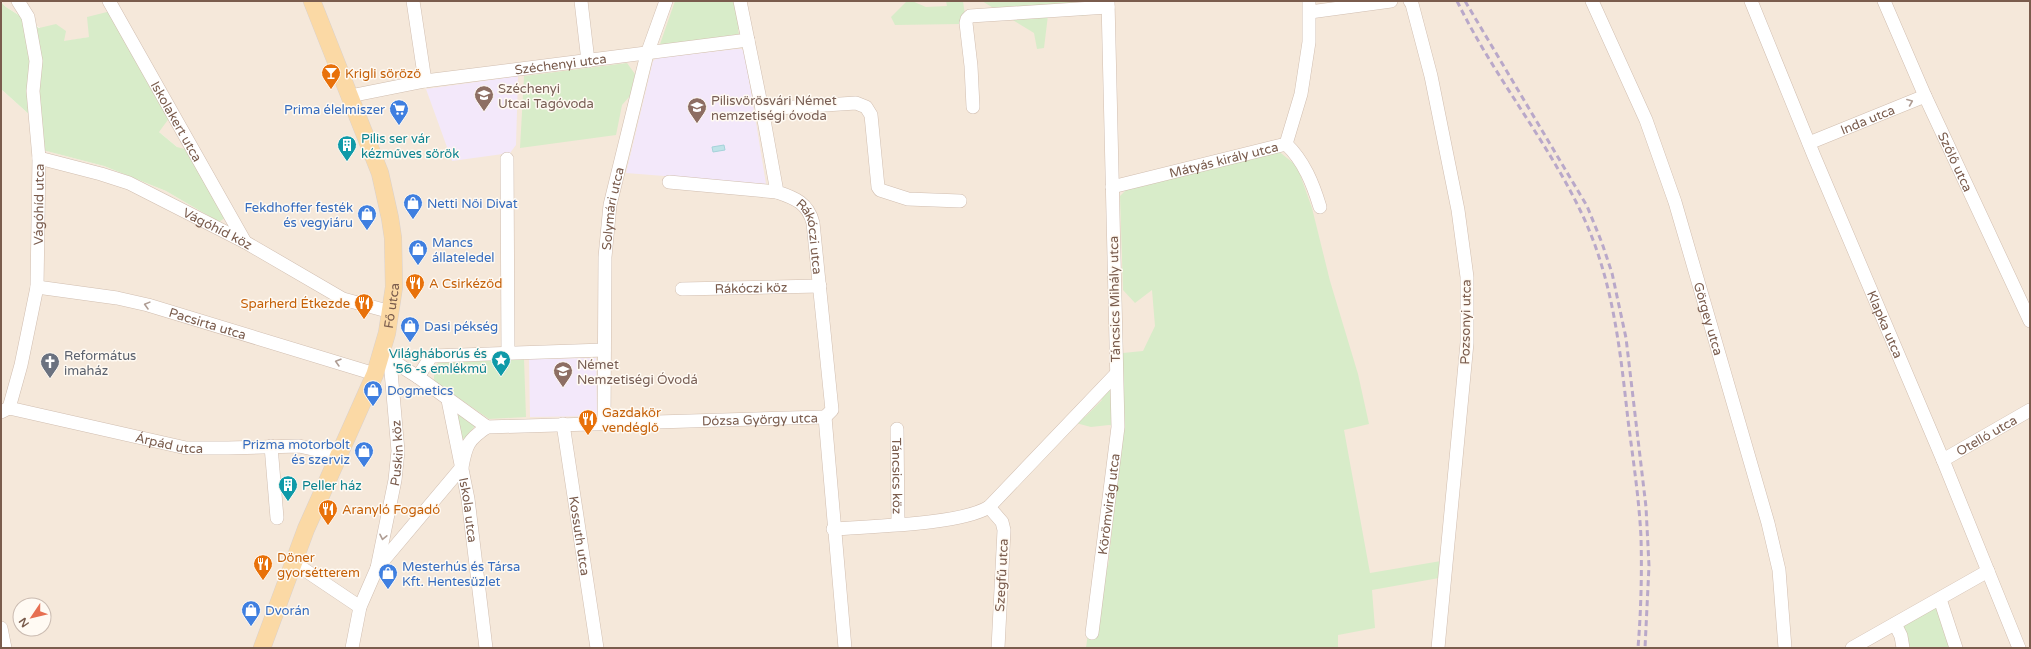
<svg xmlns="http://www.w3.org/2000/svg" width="2031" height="649" viewBox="0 0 2031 649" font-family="'Varela Round',sans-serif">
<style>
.residential{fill:#f5e8da;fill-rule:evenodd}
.education{fill:#f3e8fa}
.green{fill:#d8ecc9}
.water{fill:#bfe3e8;stroke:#a5d3da}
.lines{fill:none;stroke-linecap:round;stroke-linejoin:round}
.minor-casing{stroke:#d1beb0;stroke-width:14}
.major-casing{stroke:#dad1cd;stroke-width:18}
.minor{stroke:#fff;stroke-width:13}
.major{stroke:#fbd9a5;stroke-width:17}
.rail{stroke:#b9a8c9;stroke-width:3;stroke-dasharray:6 4;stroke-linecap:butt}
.oneway{stroke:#af9d94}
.labels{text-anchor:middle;stroke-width:3;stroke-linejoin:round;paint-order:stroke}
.street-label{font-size:13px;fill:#7a5c4d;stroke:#fffaf3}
.food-label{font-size:13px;fill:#c56008;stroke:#fffaf3;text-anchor:start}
.education-label{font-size:13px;fill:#785e54;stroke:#fffaf3;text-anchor:start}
.shop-label{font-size:13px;fill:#366cbe;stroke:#fffaf3;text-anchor:start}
.culture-label{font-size:13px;fill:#0d838f;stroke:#fffaf3;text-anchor:start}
.worship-label{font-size:13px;fill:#5b616d;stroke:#fffaf3;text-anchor:start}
</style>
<rect width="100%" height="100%" fill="#fdf6ec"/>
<path class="residential" d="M1 1H2030V648H1V89L32 117 36 148 104 166 166 191 219 222 177 147 159 132 89 37 63 42 6 7ZM20 605H44V629H20Z"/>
<path class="education" d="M737 49H742L745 55 766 184 626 173 653 61 657 58Z
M518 76 516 145 510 153 452 161 426 89Z
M596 358 597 416 530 417 529 359Z"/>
<path class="green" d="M675 1H736L741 28 738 29 739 34 659 47Z
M907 1H912L926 7 947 6 946 1H963L965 15 960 24 895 25 891 17Z
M982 1H1093L1083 16 1067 15 1049 7 1044 48 1037 49 1034 33Z
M1 2 6 7 39 28 56 24 66 31 64 41 89 37 87 17 111 11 170 117 159 132 177 147 188 150 226 217 219 222 166 191 104 166 35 148 32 117 1 89Z
M627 63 635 74 630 96 622 105 616 135 520 148 524 76Z
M1277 150 1297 166 1312 208 1330 281 1358 374 1369 424 1344 430 1370 573 1441 561 1439 578 1372 590 1375 628 1338 635V648H1086L1097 566H1108L1123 429V353L1143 351 1155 326 1152 290 1135 303 1123 290 1120 196 1131 185Z
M524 359 526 417 489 419 434 381V369L438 363Z
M1115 377 1116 426 1109 425 1091 427 1072 422 1081 413 1085 417 1102 400 1097 395Z
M458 414 475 426 464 439 461 438 456 416Z
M1937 606 1951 648H1908L1902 627Z"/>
<path class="water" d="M724 145 725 150 713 152 712 147Z"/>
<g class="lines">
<defs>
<g id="minor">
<path id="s1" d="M109 1 245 242"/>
<path d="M413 1 425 81"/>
<path d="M581 1 588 61"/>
<path id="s2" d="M740 1 762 109 777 192C795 198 808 203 813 223L832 410 825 417"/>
<path d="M1410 1 1412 4 1431 76 1458 210 1467 277V343L1438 648"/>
<path id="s3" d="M1592 1 1646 120 1675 202 1768 523 1779 570 1785 648"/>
<path id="s4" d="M1751 1 1814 156 1943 460 2019 648"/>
<path id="s5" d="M1884 1 1925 96 2030 321"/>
<path d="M1310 12 1391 1"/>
<path id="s6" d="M350 96 425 81 748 40"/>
<path d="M973 107 971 66 966 23 967 19 970 16 1108 7"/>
<path d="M762 109 856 103 866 107 871 115 878 187 880 190 908 199 960 201"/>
<path id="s7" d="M1809 143 1925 96"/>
<path d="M1286 144C1304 161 1313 184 1320 207"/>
<path id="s8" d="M39 158 101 174 129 183 245 242 343 299 391 312"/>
<path d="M507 159 508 353"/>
<path d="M669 182 777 192"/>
<path id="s9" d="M1112 187 1286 144 1301 94 1309 42V1"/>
<path id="s10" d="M37 287 117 298 148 305 375 374"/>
<path id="s11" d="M682 289 820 286"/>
<path d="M385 356 418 377 487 427"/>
<path d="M418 377 430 358 433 356 604 350"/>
<path id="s12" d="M448 400 468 499 486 648"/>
<path id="s13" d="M9 408 21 365 37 287 39 158 33 91 36 61 28 17 18 1"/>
<path id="s14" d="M1 412 9 408 186 448H228L299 446 339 455"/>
<path d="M825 417 845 648"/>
<path id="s15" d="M604 423 605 257 610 205 647 54 666 1"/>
<path id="s16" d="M563 424 597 648"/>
<path id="s17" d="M487 427 825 417"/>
<path id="s18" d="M897 429 898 524"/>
<path d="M271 446 277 518"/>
<path id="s19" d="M1943 460 2030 410"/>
<path d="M989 507 1002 522 1004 530 998 648"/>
<path d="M833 529C872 526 959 525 989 507L1116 374"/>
<path d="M293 562 360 607"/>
<path id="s20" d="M377 568 395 480 398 451 390 360"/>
<path d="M1940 599 1956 648"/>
<path d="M1895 624 1901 636 1903 648"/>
<path d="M1 628 5 648"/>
<path id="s21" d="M1092 633 1118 427 1108 1"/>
<path d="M352 648 360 607 377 568 462 467C466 445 468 440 487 427"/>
<path d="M1852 648 1988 571"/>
</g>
<g id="major">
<path id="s22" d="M262 648 306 529 375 374 387 333 394 287 393 238 390 218 380 173 312 1"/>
</g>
</defs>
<use href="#minor" class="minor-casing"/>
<use href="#major" class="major-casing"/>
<use href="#minor" class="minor"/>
<use href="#major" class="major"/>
<path class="rail" d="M1457 1C1493 75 1546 139 1581 212 1613 278 1620 349 1628 420 1633 459 1639 498 1641 537 1642 574 1641 611 1638 648
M1465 1 1587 206 1602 243 1612 273 1626 338 1646 507 1649 566 1645 648"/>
</g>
<defs><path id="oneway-chevron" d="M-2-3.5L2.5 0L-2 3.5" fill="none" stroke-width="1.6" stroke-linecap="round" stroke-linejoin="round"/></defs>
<g class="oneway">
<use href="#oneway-chevron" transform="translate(1910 102) rotate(-22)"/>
<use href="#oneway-chevron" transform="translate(147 305) rotate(-165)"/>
<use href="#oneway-chevron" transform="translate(338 362) rotate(-164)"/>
<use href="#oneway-chevron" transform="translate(383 537) rotate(102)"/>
</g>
<defs>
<symbol id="bar-pin" viewBox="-11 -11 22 30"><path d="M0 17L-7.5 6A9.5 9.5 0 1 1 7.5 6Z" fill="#e8710a" stroke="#fffaf3"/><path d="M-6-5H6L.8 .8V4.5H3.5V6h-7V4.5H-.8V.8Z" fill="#fff"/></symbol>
<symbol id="school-pin" viewBox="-11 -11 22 30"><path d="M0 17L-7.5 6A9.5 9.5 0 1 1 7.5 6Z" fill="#8d6e63" stroke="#fffaf3"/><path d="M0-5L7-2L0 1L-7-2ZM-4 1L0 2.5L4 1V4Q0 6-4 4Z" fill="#fff"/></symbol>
<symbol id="supermarket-pin" viewBox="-11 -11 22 30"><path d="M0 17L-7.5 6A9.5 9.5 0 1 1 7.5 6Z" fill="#3f7fe0" stroke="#fffaf3"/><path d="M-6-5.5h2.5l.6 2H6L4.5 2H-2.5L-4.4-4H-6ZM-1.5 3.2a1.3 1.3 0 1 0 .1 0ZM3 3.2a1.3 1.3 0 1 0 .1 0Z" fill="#fff"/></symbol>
<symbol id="building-pin" viewBox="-11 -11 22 30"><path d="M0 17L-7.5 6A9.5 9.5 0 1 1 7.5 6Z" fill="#0f9aa8" stroke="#fffaf3"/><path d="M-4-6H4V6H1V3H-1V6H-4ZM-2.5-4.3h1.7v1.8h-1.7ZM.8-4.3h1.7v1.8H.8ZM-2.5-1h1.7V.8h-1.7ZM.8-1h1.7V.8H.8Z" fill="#fff"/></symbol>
<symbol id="shop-pin" viewBox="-11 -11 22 30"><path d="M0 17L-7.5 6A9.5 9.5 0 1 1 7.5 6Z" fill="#3f7fe0" stroke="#fffaf3"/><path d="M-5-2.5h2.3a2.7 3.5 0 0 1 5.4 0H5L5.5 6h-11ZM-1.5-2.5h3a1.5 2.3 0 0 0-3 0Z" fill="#fff"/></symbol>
<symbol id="restaurant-pin" viewBox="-11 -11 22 30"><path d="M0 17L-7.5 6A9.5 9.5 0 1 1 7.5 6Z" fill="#e8710a" stroke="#fffaf3"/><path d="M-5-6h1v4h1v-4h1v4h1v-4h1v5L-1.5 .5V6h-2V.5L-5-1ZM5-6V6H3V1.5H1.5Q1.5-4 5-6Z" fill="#fff"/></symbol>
<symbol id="sight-pin" viewBox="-11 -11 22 30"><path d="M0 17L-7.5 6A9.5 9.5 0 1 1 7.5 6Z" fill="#0f9aa8" stroke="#fffaf3"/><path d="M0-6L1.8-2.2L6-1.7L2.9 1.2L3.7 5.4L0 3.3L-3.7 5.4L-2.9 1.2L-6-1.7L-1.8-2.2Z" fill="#fff"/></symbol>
<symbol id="church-pin" viewBox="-11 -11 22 30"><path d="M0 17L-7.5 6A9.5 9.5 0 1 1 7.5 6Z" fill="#6b7280" stroke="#fffaf3"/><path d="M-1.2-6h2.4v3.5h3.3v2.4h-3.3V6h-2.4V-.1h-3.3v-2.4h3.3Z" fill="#fff"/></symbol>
</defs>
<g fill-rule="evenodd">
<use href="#bar-pin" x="320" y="62" width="22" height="30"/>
<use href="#school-pin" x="473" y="84" width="22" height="30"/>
<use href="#school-pin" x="686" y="96" width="22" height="30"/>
<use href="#supermarket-pin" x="388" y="98" width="22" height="30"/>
<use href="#building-pin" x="336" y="134" width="22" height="30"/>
<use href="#shop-pin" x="402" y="192" width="22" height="30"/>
<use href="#shop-pin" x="356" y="203" width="22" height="30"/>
<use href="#shop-pin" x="407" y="238" width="22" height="30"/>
<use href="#restaurant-pin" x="404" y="272" width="22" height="30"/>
<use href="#restaurant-pin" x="353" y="292" width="22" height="30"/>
<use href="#shop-pin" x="399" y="315" width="22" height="30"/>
<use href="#sight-pin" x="490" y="349" width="22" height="30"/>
<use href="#church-pin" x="39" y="351" width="22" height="30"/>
<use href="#school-pin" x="552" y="360" width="22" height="30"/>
<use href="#shop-pin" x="362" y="379" width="22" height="30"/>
<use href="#restaurant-pin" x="577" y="408" width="22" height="30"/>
<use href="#shop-pin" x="353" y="440" width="22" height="30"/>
<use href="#building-pin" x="277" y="474" width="22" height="30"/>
<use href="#restaurant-pin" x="317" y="498" width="22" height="30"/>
<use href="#restaurant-pin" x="252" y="553" width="22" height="30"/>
<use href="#shop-pin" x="377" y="562" width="22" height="30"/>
<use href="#shop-pin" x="240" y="599" width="22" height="30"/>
</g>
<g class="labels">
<g class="street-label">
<text dy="5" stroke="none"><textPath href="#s6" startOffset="213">Széchenyi utca</textPath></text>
<text dy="5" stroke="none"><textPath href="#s7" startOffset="63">Inda utca</textPath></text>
<text dy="5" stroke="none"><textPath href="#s1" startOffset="138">Iskolakert utca</textPath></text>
<text dy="5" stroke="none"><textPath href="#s9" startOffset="115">Mátyás király utca</textPath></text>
<text dy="5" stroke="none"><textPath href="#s5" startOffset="176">Szőlő utca</textPath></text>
<text dy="5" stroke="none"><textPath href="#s13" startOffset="207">Vágóhíd utca</textPath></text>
<text dy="5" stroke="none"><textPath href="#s15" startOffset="215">Solymári utca</textPath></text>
<text dy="5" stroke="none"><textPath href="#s8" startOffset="193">Vágóhíd köz</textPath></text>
<text dy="5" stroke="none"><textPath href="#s2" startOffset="257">Rákóczi utca</textPath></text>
<text dy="5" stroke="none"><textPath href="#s11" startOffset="69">Rákóczi köz</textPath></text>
<text transform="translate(1114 299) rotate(-91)" y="5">Táncsics Mihály utca</text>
<text dy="5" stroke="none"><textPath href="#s22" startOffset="367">Fő utca</textPath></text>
<text dy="5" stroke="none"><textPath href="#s3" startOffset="339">Görgey utca</textPath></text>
<text transform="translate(1465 322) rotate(-89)" y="5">Pozsonyi utca</text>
<text dy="5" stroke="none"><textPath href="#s10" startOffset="175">Pacsirta utca</textPath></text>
<text dy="5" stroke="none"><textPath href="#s4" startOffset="350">Klapka utca</textPath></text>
<text dy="5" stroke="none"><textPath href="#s17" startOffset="273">Dózsa György utca</textPath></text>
<text dy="5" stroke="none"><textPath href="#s19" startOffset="50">Otelló utca</textPath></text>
<text dy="5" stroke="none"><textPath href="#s14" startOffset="173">Árpád utca</textPath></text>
<text dy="5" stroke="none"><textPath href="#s20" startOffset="117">Puskin köz</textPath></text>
<text dy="5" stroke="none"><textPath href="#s18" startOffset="47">Táncsics köz</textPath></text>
<text dy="5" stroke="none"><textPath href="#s21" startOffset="130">Körömvirág utca</textPath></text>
<text dy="5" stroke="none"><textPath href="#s12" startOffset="112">Iskola utca</textPath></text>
<text dy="5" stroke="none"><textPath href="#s16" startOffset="113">Kossuth utca</textPath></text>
<text transform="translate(1001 575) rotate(-87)" y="5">Szegfű utca</text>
</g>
<g class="food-label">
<text x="345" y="78">Krigli söröző</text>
<text x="429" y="288">A Csirkéződ</text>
<text x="350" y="308" text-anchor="end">Sparherd Étkezde</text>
<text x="602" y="417">Gazdakör<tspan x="602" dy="15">vendéglő</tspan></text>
<text x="342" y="514">Aranyló Fogadó</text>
<text x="277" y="562">Döner<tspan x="277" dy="15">gyorsétterem</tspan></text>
</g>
<g class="education-label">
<text x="498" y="93">Széchenyi<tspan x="498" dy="15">Utcai Tagóvoda</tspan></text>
<text x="711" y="105">Pilisvörösvári Német<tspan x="711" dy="15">nemzetiségi óvoda</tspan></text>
<text x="577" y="369">Német<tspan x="577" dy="15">Nemzetiségi Óvodá</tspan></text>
</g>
<g class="shop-label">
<text x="385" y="114" text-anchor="end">Prima élelmiszer</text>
<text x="427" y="208">Netti Női Divat</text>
<text x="353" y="212" text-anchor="end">Fekdhoffer festék<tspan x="353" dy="15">és vegyiáru</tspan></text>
<text x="432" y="247">Mancs<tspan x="432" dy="15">állateledel</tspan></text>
<text x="424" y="331">Dasi pékség</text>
<text x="387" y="395">Dogmetics</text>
<text x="350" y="449" text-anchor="end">Prizma motorbolt<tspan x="350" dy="15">és szerviz</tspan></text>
<text x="402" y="571">Mesterhús és Társa<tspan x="402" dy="15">Kft. Hentesüzlet</tspan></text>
<text x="265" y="615">Dvorán</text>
</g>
<g class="culture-label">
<text x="361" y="143">Pilis ser vár<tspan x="361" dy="15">kézműves sörök</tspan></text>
<text x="487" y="358" text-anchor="end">Világháborús és<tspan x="487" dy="15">'56 -s emlékmű</tspan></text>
<text x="302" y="490">Peller ház</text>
</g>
<g class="worship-label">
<text x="64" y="360">Református<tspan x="64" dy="15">imaház</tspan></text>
</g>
</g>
<rect width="2031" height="649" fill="none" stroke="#7a5c4d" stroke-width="4"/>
<g transform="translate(32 617) rotate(235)"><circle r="19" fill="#fffaf3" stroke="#cabbb1"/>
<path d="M0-3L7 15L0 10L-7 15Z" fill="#e76f51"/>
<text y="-6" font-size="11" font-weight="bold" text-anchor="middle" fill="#7a5c4d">N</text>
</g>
</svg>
